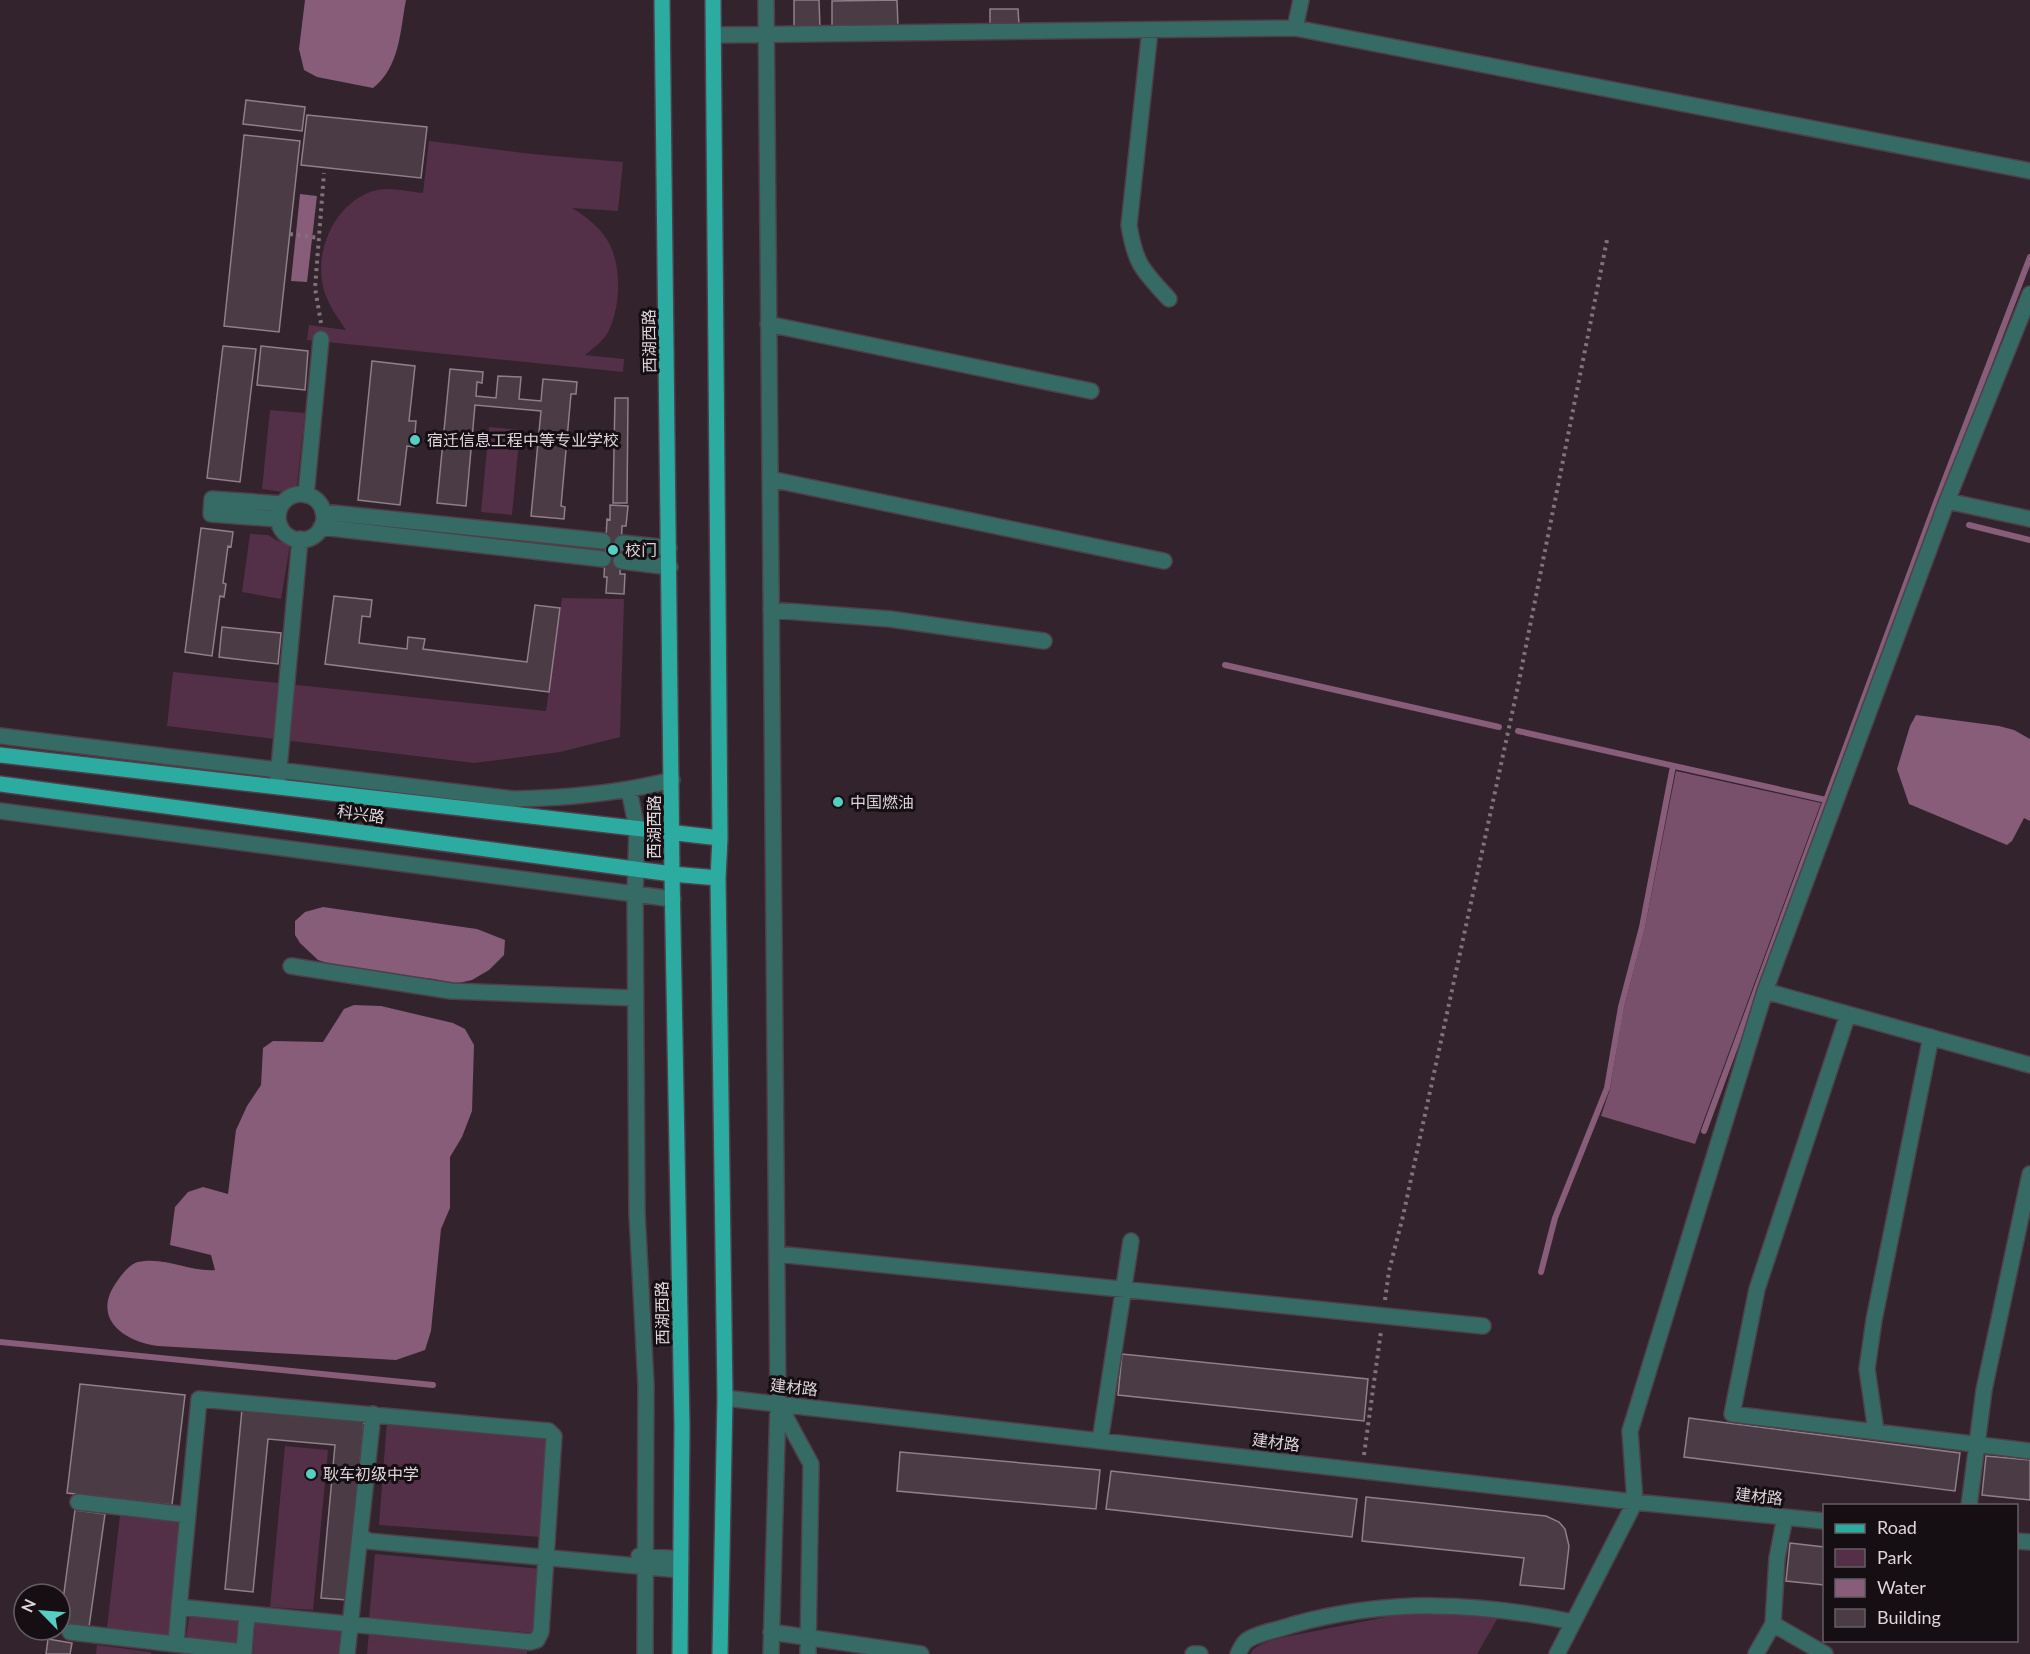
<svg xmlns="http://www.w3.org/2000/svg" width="2030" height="1654" viewBox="0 0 2030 1654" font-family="Lato,'Noto Sans SC',sans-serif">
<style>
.green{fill:#533047}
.forest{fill:#79506b}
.water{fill:#875d79}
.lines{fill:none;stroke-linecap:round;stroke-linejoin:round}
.stream{stroke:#875d79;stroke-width:6}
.building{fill:#4a3b45;stroke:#907e89;stroke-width:1.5}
.minor-casing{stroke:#4e3f49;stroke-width:18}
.major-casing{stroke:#4e3f49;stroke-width:18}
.path{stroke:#80737b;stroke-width:4;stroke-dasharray:3 4.5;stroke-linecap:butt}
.minor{stroke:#366b65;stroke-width:15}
.major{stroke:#2caca1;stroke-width:15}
.poi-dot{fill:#57cec2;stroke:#150f13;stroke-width:2}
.labels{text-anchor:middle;stroke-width:6;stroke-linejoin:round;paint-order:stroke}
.street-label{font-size:16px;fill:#dfd5db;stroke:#150f13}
.poi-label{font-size:16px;fill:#dfd5db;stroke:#150f13;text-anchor:start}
</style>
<rect width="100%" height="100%" fill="#32232d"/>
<path class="green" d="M429 141 532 154 623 162 618 211 572 208C585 216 597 225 606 238 622 262 621 302 610 328 605 340 595 347 585 355L624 359 623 372 307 340 309 325 346 330C336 315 324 299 322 281 316 244 339 199 377 190 390 187 409 192 423 193Z
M270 410 305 413 297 485 282 492 262 489Z
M489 427 520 430 512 515 481 512Z
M250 534 268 535 278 541 290 545 281 599 242 592Z
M562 598 624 599 620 737 560 752 474 763 167 726 173 672 546 711Z
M387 1421 548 1437 540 1537 379 1525Z
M285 1446 328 1450 313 1610 270 1607Z
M120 1515 181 1522 168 1635 107 1628Z
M375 1554 541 1569 536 1633 369 1619Z
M1455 1613 1499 1616 1477 1654H1250C1256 1644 1269 1641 1280 1638L1401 1614Z
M189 1616 240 1621 238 1645 186 1640Z
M255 1623 344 1630 342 1654H253Z
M369 1632 527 1648V1654H367Z
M97 1645 151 1652V1654H96Z"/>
<path class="forest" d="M1676 771 1821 803 1695 1144 1601 1116 1610 1089 1623 1011 1645 927Z"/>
<path class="water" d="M305 0H406C400 31 400 67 373 88L317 77 304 70 299 49Z
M300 194 317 196 307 282 291 281Z
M1916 715 1999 726 2014 730 2030 739V821L2024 818 2012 841 2007 845 1909 804 1897 769 1910 726Z
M323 907 477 929 505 940 504 955 489 970 472 980 454 984 434 979 349 970 318 960 300 943 295 935V921L305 912Z
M354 1005 381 1006 453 1023 465 1029 474 1045 472 1111 462 1137 450 1157V1208L441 1229 431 1331 425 1350 396 1360 158 1346C122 1341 90 1317 118 1280 123 1273 130 1264 138 1262 165 1256 189 1272 215 1270L211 1255 170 1245 175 1207 188 1192 203 1187 228 1194 236 1130 247 1106 261 1085 263 1048 273 1041 323 1042 344 1009Z"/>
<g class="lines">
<path class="stream" d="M1969 525 2030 540
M1225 665 1499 727
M1518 731 1826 800
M1704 1131 1935 505 2030 257
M1541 1272 1555 1218 1607 1088 1621 1007 1642 927 1673 766
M0 1342 433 1385"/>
</g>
<path class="building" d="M794 0H819L820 28 794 29Z
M897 0 898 27 832 28V1Z
M990 9H1018L1019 25H990Z
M246 100 305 107 302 131 243 124Z
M307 115 427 127 421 178 301 165Z
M244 135 300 141 279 332 224 326Z
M223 346 256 349 240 482 207 478Z
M261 346 308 351 305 390 257 385Z
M372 361 415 366 409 421H416L414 447 407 446 400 505 358 500Z
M450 369 483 372 482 383 477 382 476 396 496 398 498 376 521 377 519 399 541 401 543 379 577 382 576 394H571L561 506 565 507 564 519 531 516 541 411 475 405 466 506 437 503Z
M615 398H628L627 503H613Z
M610 505 628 506 626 526H622L620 574H625L624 594 606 593 607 577H604L607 519 610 520Z
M201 528 233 532 231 547 228 546 223 583 226 584 224 597 220 596 212 656 185 652Z
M334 596 372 600 370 617 362 616 359 643 407 649 408 637 425 639 423 649 527 662 535 605 560 608 549 692 325 664Z
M222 627 281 633 278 664 219 657Z
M1122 1354 1368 1379 1364 1421 1118 1395Z
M80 1384 185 1395 172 1505 67 1493Z
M242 1409 364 1421 347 1600 321 1598 335 1445 268 1439 253 1592 225 1589Z
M1689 1418 1960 1453 1955 1491 1684 1457Z
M900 1452 1100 1470 1096 1509 897 1491Z
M1986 1456 2030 1460V1500L1982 1495Z
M1111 1471 1357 1499 1352 1537 1106 1509Z
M1366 1497 1546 1516 1559 1522 1565 1529 1569 1546 1564 1589 1520 1585 1524 1558 1362 1541Z
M75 1510 105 1514 89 1627 60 1623Z
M1790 1543 1824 1547V1585L1786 1581Z
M48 1639 72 1643 70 1654H46Z"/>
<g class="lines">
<defs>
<path id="minor" d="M766 0 778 1403 771 1654
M1295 28 1301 0
M1150 30 1129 225C1135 264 1143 271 1169 299
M714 35 1295 28 2030 171
M768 324 1091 391
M770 479 1164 561
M278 517a23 23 0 1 1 46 0a23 23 0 1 1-46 0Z
M306 495 321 339
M1947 501 2030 519
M323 512 603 541
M278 519 211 514 212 499 282 504
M321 527 603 559
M622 543 669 548
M621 561 670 567
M771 610 890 619 1044 641
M0 736 514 799C568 798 621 793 672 780
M278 779 300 539
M629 790 637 829 635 894 637 1213 646 1385 645 1654
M0 811 673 899
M291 966 451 991 635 998
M1765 991 2030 1065
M1848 1014 1757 1289 1732 1414 2030 1451
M777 1254 1483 1326
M725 1398 1635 1502 1824 1521
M199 1399 549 1431 554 1436 541 1632 537 1640 530 1642 179 1607Z
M778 1403 811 1464 808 1654
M1876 1431 1867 1369 1874 1320 1931 1037
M1100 1441 1131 1241
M78 1502 188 1515
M1969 1506 1984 1390 2030 1174
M1785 1517 1777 1558 1773 1624 1825 1654
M360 1535 368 1541 680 1570
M2016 1541 2030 1542
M639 1556 681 1559
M70 1632 244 1652 247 1614
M771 1632 921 1654
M176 1644 179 1607
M347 1654 373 1414
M1193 1654H1200
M1238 1654C1240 1650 1242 1645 1245 1642 1253 1634 1281 1629 1292 1625 1389 1598 1476 1602 1573 1622
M1557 1654 1635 1502 1630 1431 1765 991 1947 501 2030 294
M1756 1654 1773 1624"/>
<path id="major" d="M662 0 672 874 682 1426 680 1654
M713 0 720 838 718 878 725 1398 720 1654
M0 755 720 838
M0 784 672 874 718 878"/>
</defs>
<use href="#minor" class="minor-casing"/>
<use href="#major" class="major-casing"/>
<path class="path" d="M290 234 319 238
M321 323 315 288 324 173
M1385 1300 1389 1271 1403 1216 1518 686 1607 240
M1364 1455 1381 1331"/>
<use href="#minor" class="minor"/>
<use href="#major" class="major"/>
</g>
<g class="poi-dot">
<circle cx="415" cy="440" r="6"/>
<circle cx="613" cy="550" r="6"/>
<circle cx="838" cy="802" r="6"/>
<circle cx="311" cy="1474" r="6"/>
</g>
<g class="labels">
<g class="street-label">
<text transform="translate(649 341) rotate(-91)" y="6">西湖西路</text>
<text transform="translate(361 814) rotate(8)" y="6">科兴路</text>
<text transform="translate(654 827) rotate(-90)" y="6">西湖西路</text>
<text transform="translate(662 1313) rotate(-91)" y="6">西湖西路</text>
<text transform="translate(794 1387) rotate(6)" y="6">建材路</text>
<text transform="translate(1276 1442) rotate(7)" y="6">建材路</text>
<text transform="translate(1759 1496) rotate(6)" y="6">建材路</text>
</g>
<g class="poi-label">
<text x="427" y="446">宿迁信息工程中等专业学校</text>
<text x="625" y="556">校门</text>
<text x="850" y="808">中国燃油</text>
<text x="323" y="1480">耿车初级中学</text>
</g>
</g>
<rect x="1823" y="1504" width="195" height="138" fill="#150f13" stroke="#665e63" stroke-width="1.5"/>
<rect x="1835" y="1524" width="30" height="9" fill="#2caca1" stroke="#665e63" stroke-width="1.5"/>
<text x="1877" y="1534" font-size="18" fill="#dfd5db">Road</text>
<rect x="1835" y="1549" width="30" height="18" fill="#533047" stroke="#665e63" stroke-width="1.5"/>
<text x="1877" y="1564" font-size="18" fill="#dfd5db">Park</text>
<rect x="1835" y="1579" width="30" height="18" fill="#875d79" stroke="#665e63" stroke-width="1.5"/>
<text x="1877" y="1594" font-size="18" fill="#dfd5db">Water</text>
<rect x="1835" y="1609" width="30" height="18" fill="#4a3b45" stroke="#665e63" stroke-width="1.5"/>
<text x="1877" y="1624" font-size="18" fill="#dfd5db">Building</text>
<g transform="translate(42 1612) rotate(295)"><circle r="28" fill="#150f13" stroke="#665e63" stroke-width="1.5"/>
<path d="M0-4.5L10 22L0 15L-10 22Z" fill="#57cec2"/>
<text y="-9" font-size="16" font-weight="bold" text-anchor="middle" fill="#dfd5db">N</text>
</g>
</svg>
